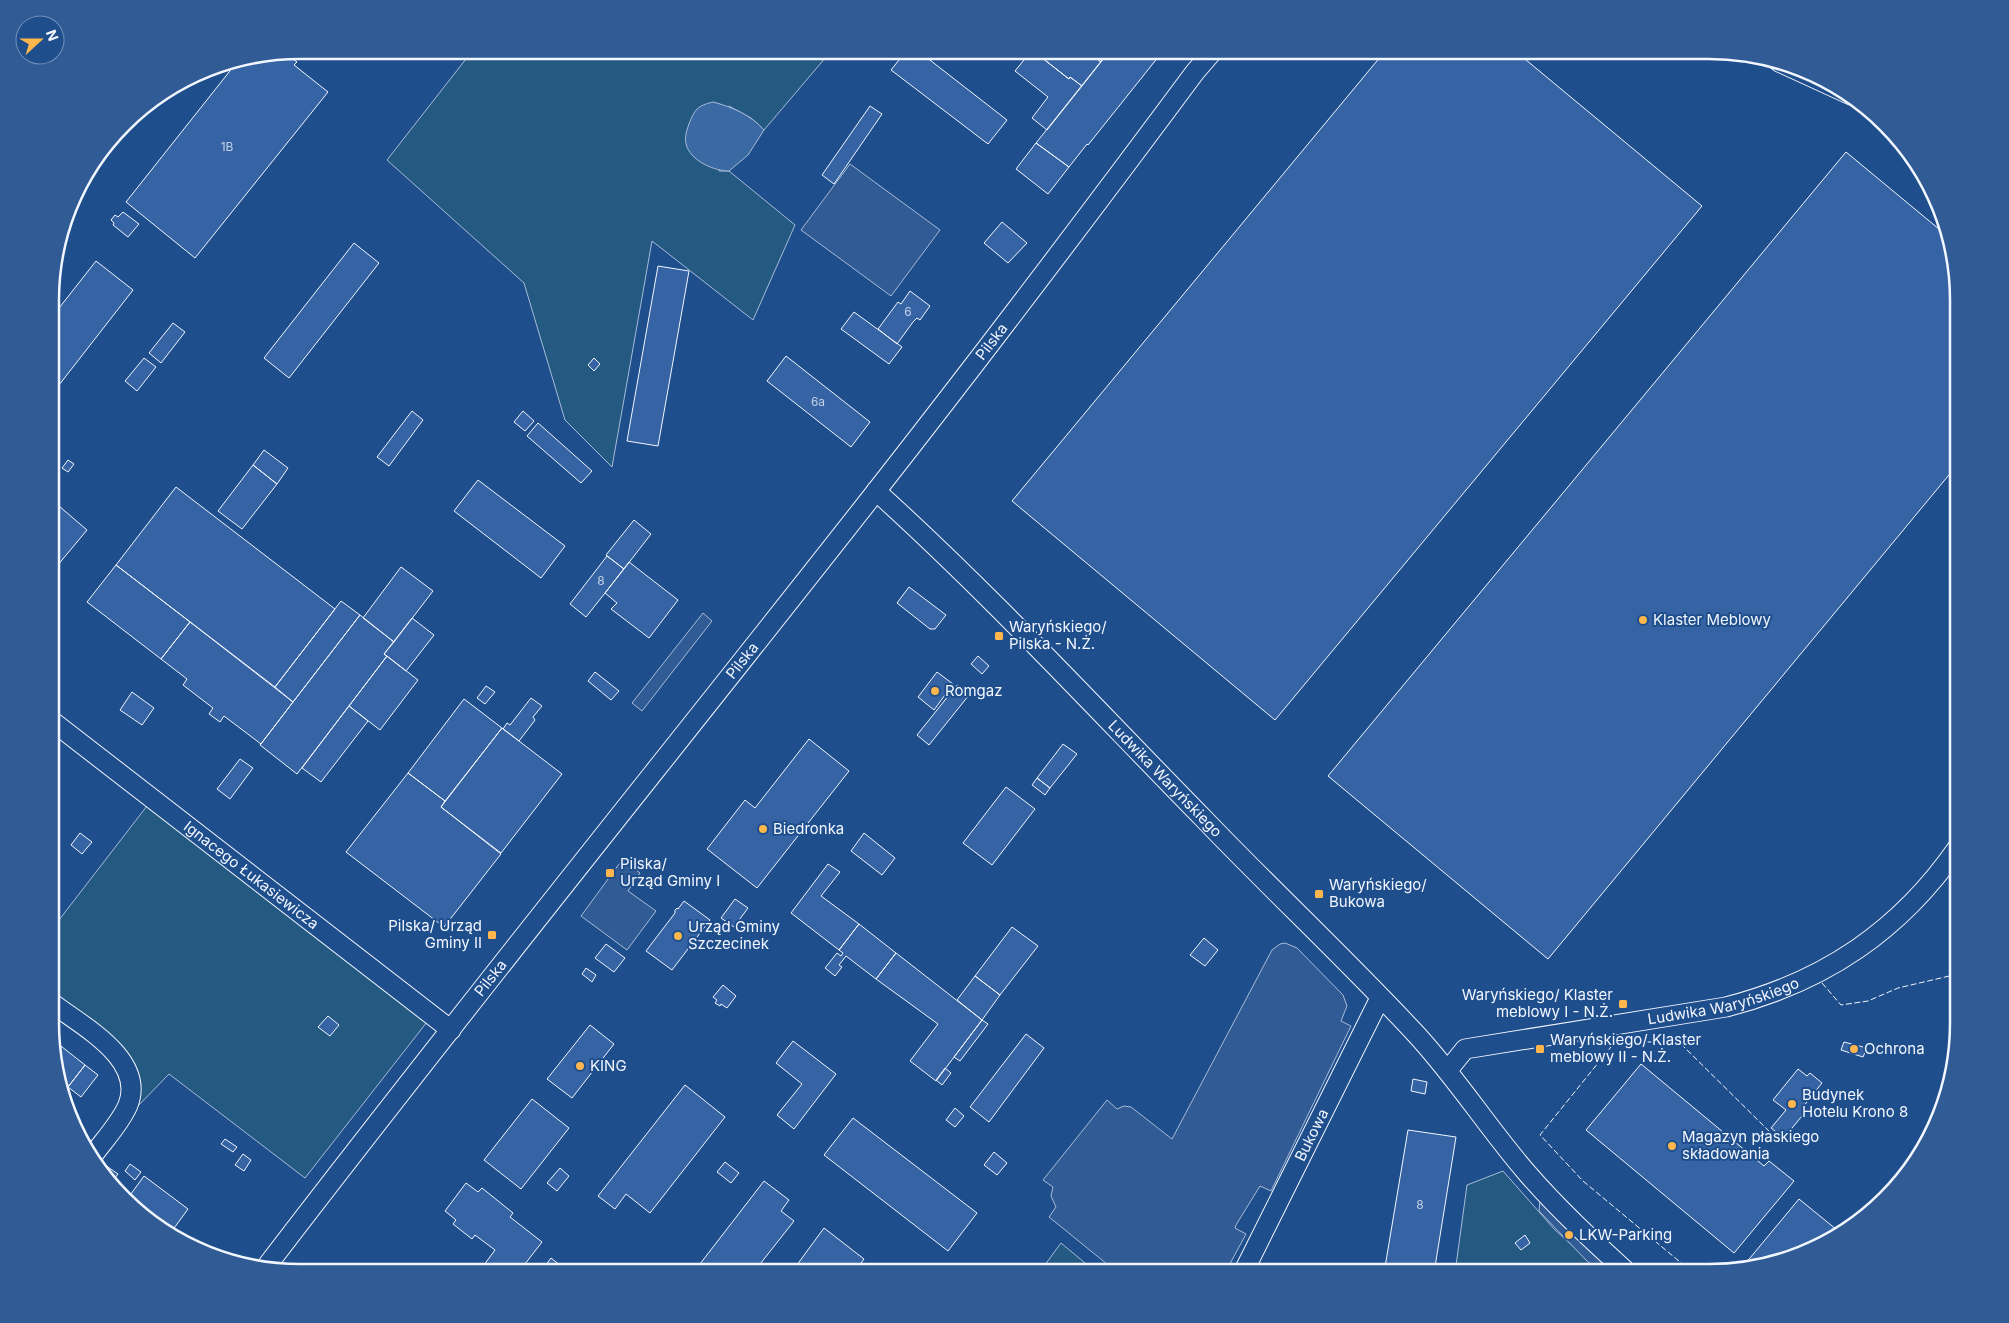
<svg xmlns="http://www.w3.org/2000/svg" width="2009" height="1323" viewBox="0 0 2009 1323" font-family="Inter,sans-serif">
<style>
.green{fill:#245a82;stroke:#a8bbd7}
.parking{fill:#305b95;stroke:#a8bbd7}
.water{fill:#3b69a3;stroke:#a8bbd7}
.building{fill:#3563a3;stroke:#f2f6ff}
.lines{fill:none;stroke-linecap:round;stroke-linejoin:round}
.minor-casing{stroke:#f2f6ff;stroke-width:21}
.minor{stroke:#1f4e8c;stroke-width:19}
.fence{stroke:#f2f6ff;stroke-width:1;stroke-dasharray:6 2.5;stroke-linecap:butt}
.poi-dot{fill:#ffb74d;stroke:#1f4e8c;stroke-width:2}
.labels{text-anchor:middle;stroke-width:4;stroke-linejoin:round;paint-order:stroke}
.number-label{font-size:12px;fill:#c3d1e8}
.street-label{font-size:15px;fill:#f2f6ff;stroke:#1f4e8c}
.poi-label{font-size:15px;fill:#f2f6ff;stroke:#1f4e8c;text-anchor:start}
.rim{fill:none;stroke:#f2f6ff;stroke-width:2.5}
</style>
<rect width="100%" height="100%" fill="#1f4e8c"/>
<path class="green" d="M473 50H832L764 130 751 118 729 106 719 171H729L795 225 753 320 652 241 612 467 565 420 524 283 387 160Z
M147 806 427 1022 305 1178 169 1074 136 1108C138 1099 141 1090 140 1081 135 1045 80 1013 52 992V929Z
M1503 1171 1555 1230 1603 1273H1455L1467 1185Z
M1061 1243 1097 1273H1039Z"/>
<path class="parking" d="M850 164 940 230 891 296 801 230Z
M703 613 712 621 642 711 632 703Z
M622 860 640 873 628 891 656 911 627 950 581 916Z
M1285 943 1297 948 1343 995 1347 1006 1341 1021 1351 1026 1271 1191 1260 1186 1236 1225 1235 1228 1246 1234 1225 1273H1118L1049 1217 1056 1207 1051 1196 1053 1187 1043 1180 1107 1100 1117 1109 1124 1106 1131 1107 1172 1139 1272 950 1280 944Z
M1540 1200 1614 1273H1600L1585 1259 1539 1211Z"/>
<path class="water" d="M713 102C732 107 751 115 764 130L748 155 729 171C715 171 693 162 687 147 684 139 686 132 689 124 695 109 697 106 713 102Z"/>
<path class="building" d="M907 50H917L1007 120 988 144 891 70Z
M1032 50H1086L1101 62 1082 86 1070 77 1069 79Z
M1032 50 1069 79 1070 77 1082 86 1047 130 1032 118 1048 97 1015 71Z
M1086 50H1110L1101 62Z
M1110 50H1161L1157 55 1159 56 1088 145 1087 144 1069 167 1036 143Z
M1386 50H1514L1702 206 1275 720 1012 501Z
M285 53 297 62 294 65 328 92 195 258 126 202 237 62Z
M870 106 882 114 834 184 822 175Z
M1036 143 1069 167 1048 194 1016 169Z
M1846 152 1951 239 1958 284V464L1548 959 1328 776Z
M123 212 139 224 128 237 113 225 114 223 111 220 115 215 118 217Z
M1002 222 1027 243 1008 263 984 243Z
M354 243 379 263 289 378 264 358Z
M96 261 133 290 52 394V317Z
M658 266 689 271 658 446 627 441Z
M910 291 930 306 920 320 917 318 913 322 897 344 878 329 898 302 901 304Z
M854 312 902 347 889 364 841 329Z
M173 323 185 332 161 363 149 353Z
M786 356 870 422 851 447 767 381Z
M144 358 156 367 137 391 125 381Z
M594 358 600 364 594 371 588 365Z
M412 411 423 420 389 466 377 457Z
M523 411 534 421 525 431 514 422Z
M538 423 592 471 581 483 527 436Z
M264 450 288 468 277 484 253 465Z
M68 460 74 464 68 472 62 468Z
M253 465 277 484 242 529 218 511Z
M478 480 565 546 541 578 454 511Z
M176 487 335 609 275 687 116 565Z
M52 500 87 530 52 572 53 543Z
M634 520 651 534 624 569 606 555Z
M607 556 624 569 586 617 570 604Z
M629 562 678 600 649 638 611 609 617 603 605 593Z
M116 565 190 622 161 659 87 602Z
M401 567 433 591 394 642 363 618Z
M909 587 946 615 935 629H930L897 603Z
M341 601 360 615 293 702 275 687Z
M360 615 394 642 384 654 387 656 297 774 260 745Z
M412 618 434 635 406 671 384 654Z
M190 622 293 702 261 744 224 716 220 722 209 714 213 708 183 685 187 679 161 659Z
M387 656 418 680 380 730 349 706Z
M978 656 989 666 982 674 971 664Z
M595 672 619 691 611 700 588 681Z
M937 672 953 684 934 710 918 697Z
M957 685 969 695 929 745 917 735Z
M486 686 495 692 485 704 477 698Z
M132 692 154 708 142 725 120 710Z
M531 698 542 706 533 717 535 720 519 741 503 729 507 723 510 725Z
M464 699 502 728 445 801 408 773Z
M349 706 368 721 321 782 302 768Z
M502 728 562 774 501 853 441 807Z
M809 739 849 771 757 888 707 849 745 800 755 808Z
M1063 744 1077 754 1050 788 1037 778Z
M240 759 253 768 230 799 217 789Z
M408 773 445 801 441 807 501 854 444 927 346 852Z
M1037 778 1050 788 1045 795 1032 785Z
M1006 787 1035 809 992 865 963 843Z
M80 833 92 842 82 854 71 845Z
M864 833 895 858 882 875 851 851Z
M828 864 840 872 821 896 859 924 839 950 791 913Z
M735 899 748 908 734 927 721 918Z
M684 901 710 920 672 970 646 951 675 913V910L677 908 678 909Z
M859 924 896 953 876 979 846 956 839 965 842 967 835 976 825 968 837 953 841 956 843 953 839 950Z
M1012 927 1038 946 1000 995 975 976Z
M1204 938 1218 950 1205 966 1190 955Z
M606 944 625 958 614 972 595 958Z
M896 953 982 1020 936 1081 910 1061 938 1024 876 979Z
M586 968 596 975 592 982 582 974Z
M975 976 1000 995 982 1020 957 1000Z
M723 985 736 996 727 1008 721 1004 720 1006 715 1003 717 1000 713 997Z
M328 1016 339 1025 330 1036 318 1027Z
M982 1020 988 1024 960 1061 954 1057Z
M590 1025 614 1044 572 1098 547 1079Z
M1026 1034 1044 1048 989 1122 970 1107Z
M52 1039 85 1065 68 1087 61 1081 52 1055Z
M793 1041 836 1074 794 1129 777 1115 802 1084 776 1063Z
M1844 1042 1867 1048 1863 1057 1841 1050Z
M1641 1064 1764 1166 1769 1161 1794 1181 1734 1253 1586 1130Z
M85 1065 98 1075 81 1097 68 1087Z
M945 1068 951 1073 942 1085 936 1080Z
M1798 1069 1807 1076 1810 1073 1822 1083 1803 1107 1806 1111 1784 1138 1771 1128 1786 1110 1773 1100Z
M1413 1079 1427 1082 1425 1094 1411 1091Z
M685 1085 725 1117 650 1213 626 1194 615 1209 598 1196Z
M532 1099 569 1128 521 1189 484 1160Z
M955 1108 964 1116 955 1127 946 1120Z
M853 1118 977 1213 948 1251 824 1155Z
M1408 1130 1456 1137 1434 1273H1384Z
M225 1139 237 1147 233 1152 221 1144Z
M994 1152 1007 1163 997 1175 984 1165Z
M243 1154 251 1160 244 1171 235 1165Z
M725 1162 739 1173 731 1183 717 1172Z
M130 1164 141 1172 135 1180 125 1171Z
M105 1165 118 1174 111 1183 100 1172Z
M560 1168 569 1176 557 1191 547 1183Z
M144 1176 188 1209 172 1231 128 1198Z
M764 1181 789 1200 781 1211 794 1221 753 1273H693Z
M466 1183 478 1192 482 1188 513 1213 510 1217 542 1242 518 1273H478L495 1250 475 1235 472 1239 453 1224 456 1220 445 1211Z
M1799 1199 1842 1234 1834 1240 1774 1264 1740 1270Z
M824 1228 864 1259 854 1273H791Z
M1525 1235 1530 1243 1521 1250 1515 1243Z
M551 1258 570 1273H540Z"/>
<g class="lines">
<defs>
<g id="minor">
<path d="M1779 62 1851 95"/>
<path id="s1" d="M876 491C991 595 1096 709 1204 819 1273 891 1347 960 1415 1033 1456 1077 1488 1128 1527 1173 1558 1209 1593 1241 1628 1273"/>
<path id="s2" d="M52 721 451 1030"/>
<path d="M52 1003C82 1026 146 1059 128 1105 120 1124 103 1141 91 1158"/>
<path id="s3" d="M1448 1070 1465 1049 1726 1007C1824 982 1900 931 1958 847"/>
<path id="s4" d="M266 1267C466 1005 674 749 877 490 985 352 1091 212 1195 72L1214 50"/>
<path id="s5" d="M1243 1273 1380 998"/>
</g>
</defs>
<use href="#minor" class="minor-casing"/>
<use href="#minor" class="minor"/>
<path class="fence" d="M1822 983 1841 1005 1868 1001 1898 988 1958 974
M1692 1272 1583 1181 1540 1135 1615 1042H1679L1776 1138"/>
</g>
<g class="poi-dot">
<circle cx="1643" cy="620" r="5"/>
<rect x="994" y="631" width="10" height="10" rx="2.5"/>
<circle cx="935" cy="691" r="5"/>
<circle cx="763" cy="829" r="5"/>
<rect x="605" y="868" width="10" height="10" rx="2.5"/>
<rect x="1314" y="889" width="10" height="10" rx="2.5"/>
<rect x="487" y="930" width="10" height="10" rx="2.5"/>
<circle cx="678" cy="936" r="5"/>
<rect x="1618" y="999" width="10" height="10" rx="2.5"/>
<rect x="1535" y="1044" width="10" height="10" rx="2.5"/>
<circle cx="1854" cy="1049" r="5"/>
<circle cx="580" cy="1066" r="5"/>
<circle cx="1792" cy="1104" r="5"/>
<circle cx="1672" cy="1146" r="5"/>
<circle cx="1569" cy="1235" r="5"/>
</g>
<g class="labels">
<g class="number-label">
<text x="227" y="151">1B</text>
<text x="908" y="316">6</text>
<text x="818" y="406">6a</text>
<text x="601" y="585">8</text>
<text x="1420" y="1209">8</text>
</g>
<g class="street-label">
<text dy="5" stroke="none"><textPath href="#s4" startOffset="1176">Pilska</textPath></text>
<text dy="5" stroke="none"><textPath href="#s4" startOffset="771">Pilska</textPath></text>
<text dy="5" stroke="none"><textPath href="#s1" startOffset="408">Ludwika Waryńskiego</textPath></text>
<text dy="5" stroke="none"><textPath href="#s2" startOffset="252">Ignacego Łukasiewicza</textPath></text>
<text dy="5" stroke="none"><textPath href="#s4" startOffset="366">Pilska</textPath></text>
<text dy="5" stroke="none"><textPath href="#s3" startOffset="290">Ludwika Waryńskiego</textPath></text>
<text dy="5" stroke="none"><textPath href="#s5" startOffset="154">Bukowa</textPath></text>
</g>
<g class="poi-label">
<text x="1653" y="625">Klaster Meblowy</text>
<text x="1009" y="632">Waryńskiego/<tspan x="1009" dy="17">Pilska - N.Ż.</tspan></text>
<text x="945" y="696">Romgaz</text>
<text x="773" y="834">Biedronka</text>
<text x="620" y="869">Pilska/<tspan x="620" dy="17">Urząd Gminy I</tspan></text>
<text x="1329" y="890">Waryńskiego/<tspan x="1329" dy="17">Bukowa</tspan></text>
<text x="482" y="931" text-anchor="end">Pilska/ Urząd<tspan x="482" dy="17">Gminy II</tspan></text>
<text x="688" y="932">Urząd Gminy<tspan x="688" dy="17">Szczecinek</tspan></text>
<text x="1613" y="1000" text-anchor="end">Waryńskiego/ Klaster<tspan x="1613" dy="17">meblowy I - N.Ż.</tspan></text>
<text x="1550" y="1045">Waryńskiego/ Klaster<tspan x="1550" dy="17">meblowy II - N.Ż.</tspan></text>
<text x="1864" y="1054">Ochrona</text>
<text x="590" y="1071">KING</text>
<text x="1802" y="1100">Budynek<tspan x="1802" dy="17">Hotelu Krono 8</tspan></text>
<text x="1682" y="1142">Magazyn płaskiego<tspan x="1682" dy="17">składowania</tspan></text>
<text x="1579" y="1240">LKW-Parking</text>
</g>
</g>
<path d="M0 0H2009V1323H0ZM300 59H1709A241 241 0 0 1 1950 300V1023A241 241 0 0 1 1709 1264H300A241 241 0 0 1 59 1023V300A241 241 0 0 1 300 59Z" fill="#305b95" fill-rule="evenodd"/>
<path class="rim" d="M300 59H1709A241 241 0 0 1 1950 300V1023A241 241 0 0 1 1709 1264H300A241 241 0 0 1 59 1023V300A241 241 0 0 1 300 59Z"/>
<g transform="translate(40 40) rotate(69)"><circle r="24" fill="#1f4e8c" stroke="#7391ba"/>
<path d="M0-4L9 19L0 12L-9 19Z" fill="#ffb74d"/>
<text y="-8" font-size="14" font-weight="bold" text-anchor="middle" fill="#f2f6ff">N</text>
</g>
</svg>
